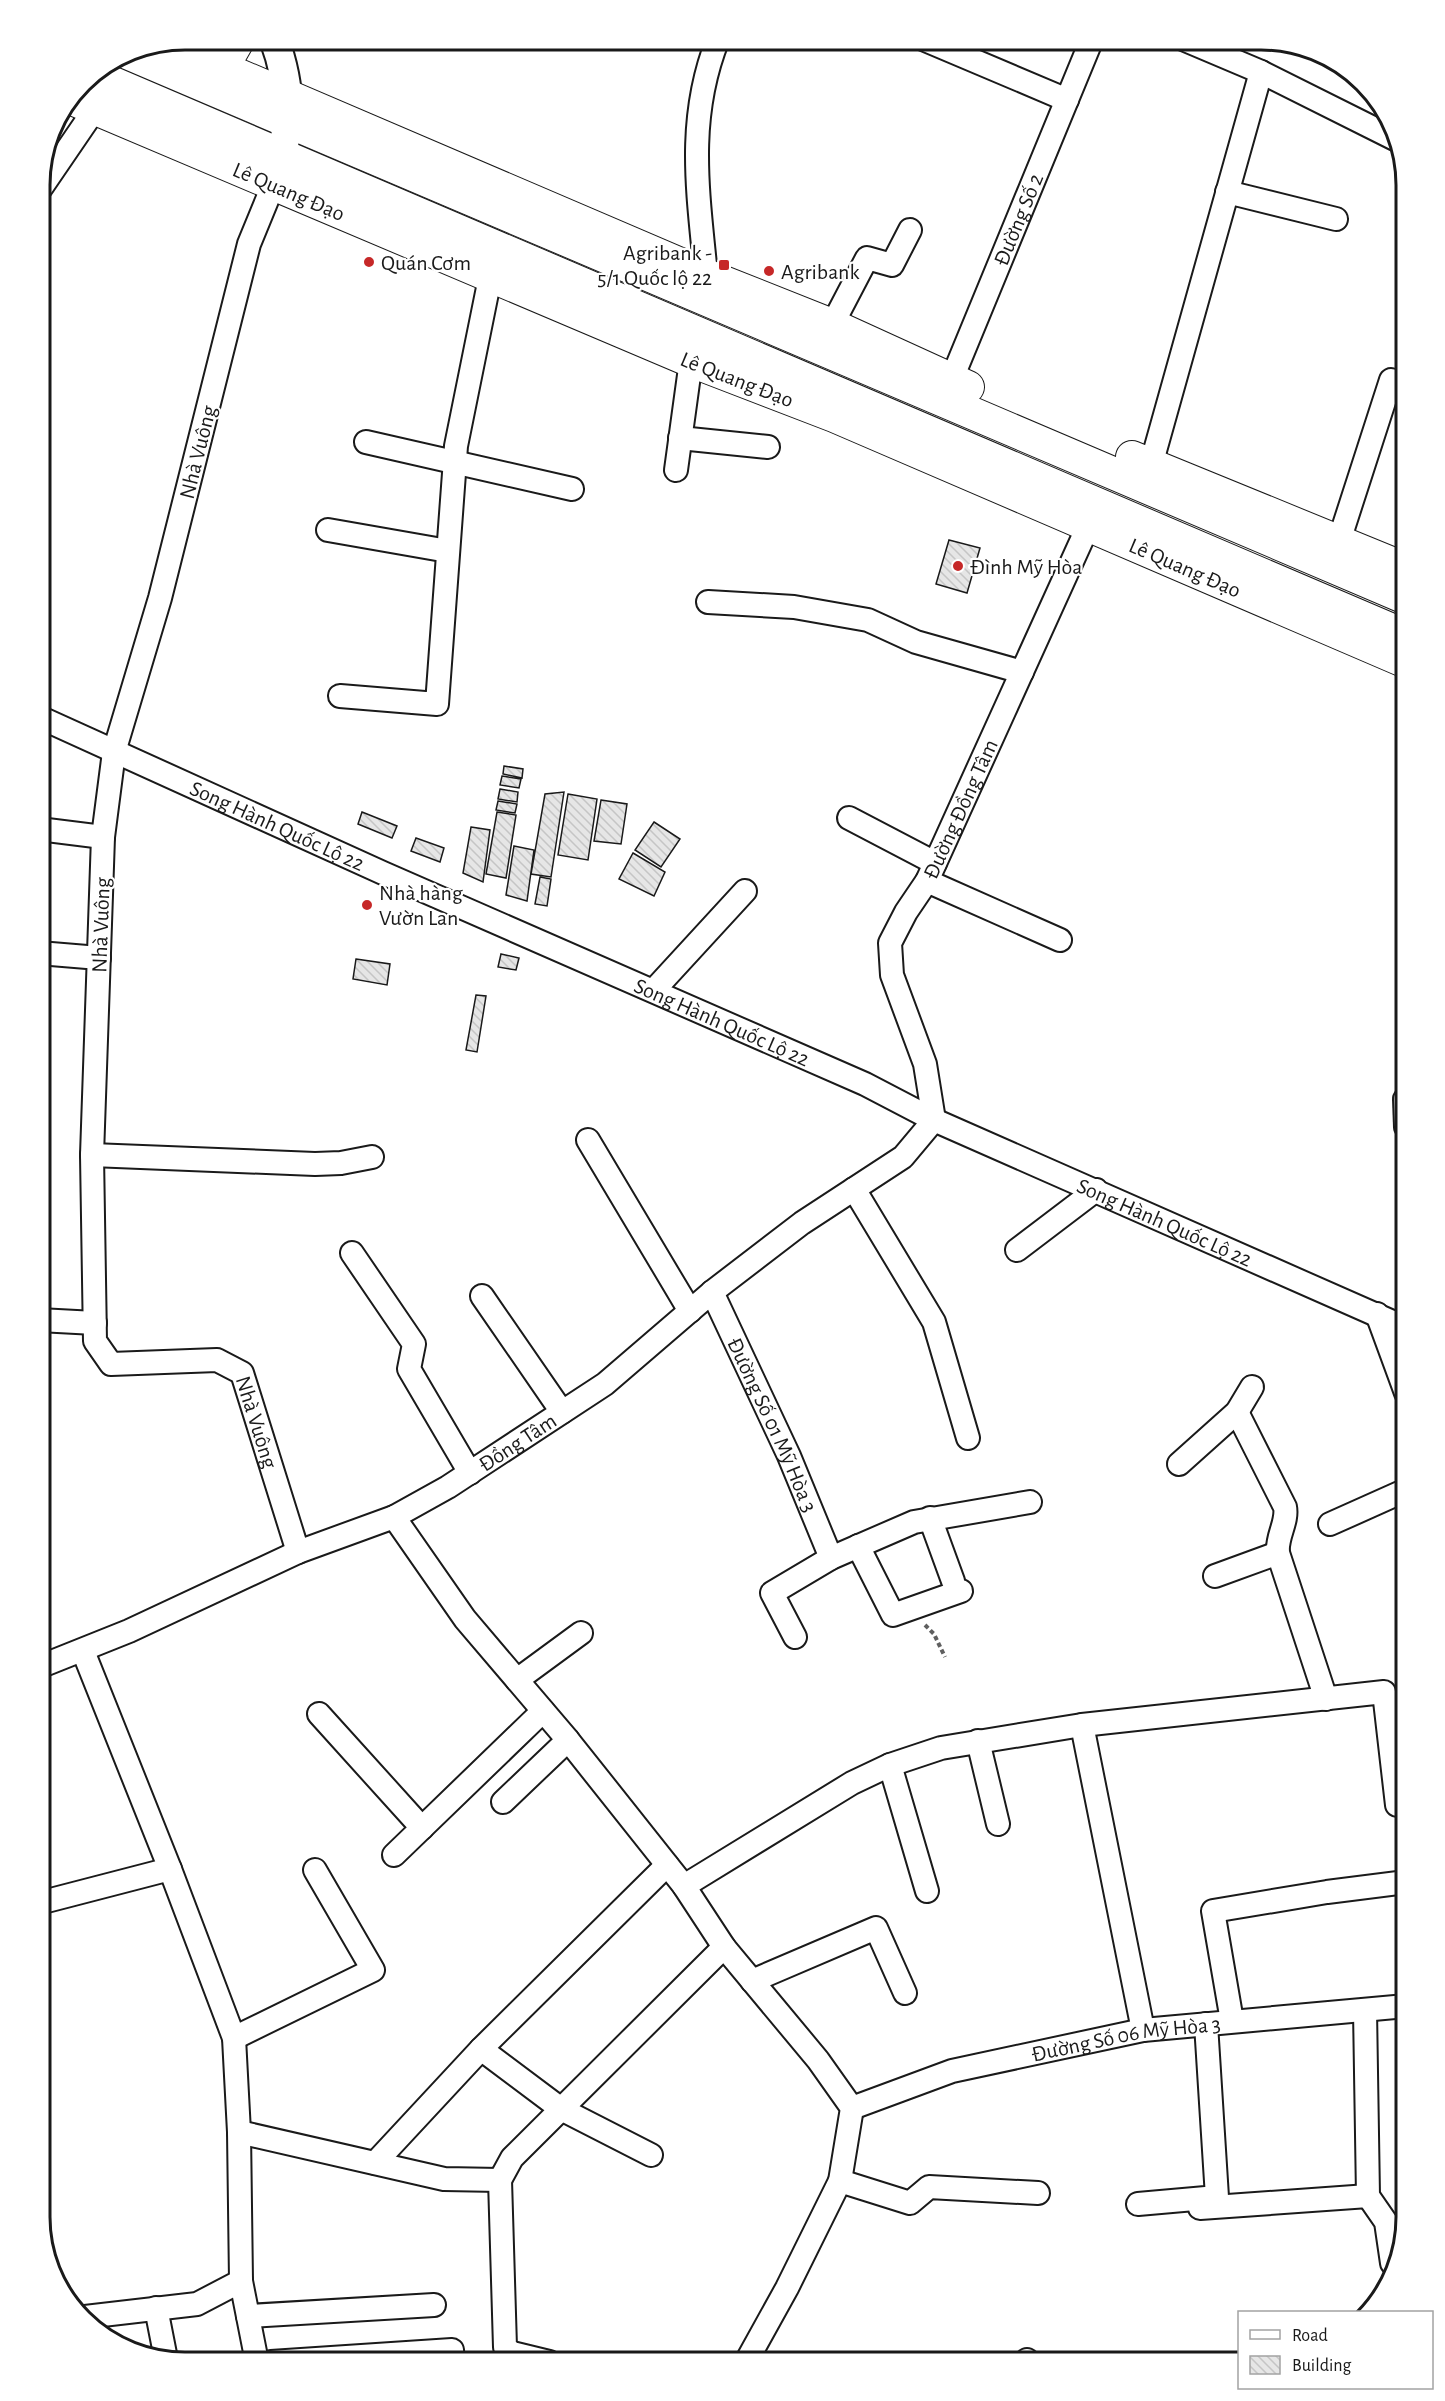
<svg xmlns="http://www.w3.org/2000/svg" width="1445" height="2401" viewBox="0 0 1445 2401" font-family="'Alegreya Sans',sans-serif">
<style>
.building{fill:url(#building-back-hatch);stroke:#1a1a1a;stroke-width:1.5}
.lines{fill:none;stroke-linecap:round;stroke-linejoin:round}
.minor-casing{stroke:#1a1a1a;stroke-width:26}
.major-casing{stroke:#1a1a1a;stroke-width:32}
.highway-casing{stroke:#1a1a1a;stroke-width:34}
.path{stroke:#5f5f5f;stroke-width:4;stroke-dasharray:4.5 3;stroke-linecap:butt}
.minor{stroke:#fff;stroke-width:22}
.major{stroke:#fff;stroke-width:28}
.highway{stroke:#fff;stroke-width:32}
.poi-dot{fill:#c62828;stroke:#fff;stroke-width:2}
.labels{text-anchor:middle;stroke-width:4.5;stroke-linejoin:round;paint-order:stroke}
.street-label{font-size:22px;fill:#1a1a1a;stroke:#fff}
.poi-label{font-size:22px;fill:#1a1a1a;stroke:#fff;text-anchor:start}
.rim{fill:none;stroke:#1a1a1a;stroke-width:3}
</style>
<defs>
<pattern id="building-back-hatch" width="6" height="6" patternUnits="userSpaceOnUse" patternTransform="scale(1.5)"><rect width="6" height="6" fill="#e6e6e6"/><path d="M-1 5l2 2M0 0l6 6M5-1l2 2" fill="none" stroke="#c5c5c5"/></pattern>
</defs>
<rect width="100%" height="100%" fill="#fff"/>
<path class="building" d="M949 540 980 548 967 593 936 584Z
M504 766 523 769 522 778 503 774Z
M502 776 521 779 519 788 500 785Z
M500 789 518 792 517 802 498 799Z
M564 792 551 877 531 874 545 794Z
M568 794 597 799 588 860 558 855Z
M601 800 627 804 621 844 594 841Z
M498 801 517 804 515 813 496 810Z
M362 812 397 826 392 838 358 824Z
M497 812 516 815 506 878 486 874Z
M654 822 680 839 661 867 635 850Z
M471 827 490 830 483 882 463 873Z
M416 838 444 848 440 862 411 851Z
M514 846 534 850 527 901 506 895Z
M633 853 665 872 654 896 619 879Z
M540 877 551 879 547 906 535 904Z
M501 954 519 958 516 970 498 967Z
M356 959 390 964 387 985 353 979Z
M476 995 486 996 477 1052 466 1050Z"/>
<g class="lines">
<defs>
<g id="minor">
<path d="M923 39 1067 100"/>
<path d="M1183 39 1261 72 1395 139"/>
<path id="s1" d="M274 183 249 244 160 598 114 752 103 837 92 1155 95 1341 111 1364 217 1360 242 1373 298 1552"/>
<path d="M39 191 95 109"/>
<path d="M1227 192 1336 219"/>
<path d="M706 275C698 192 686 119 718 39"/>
<path d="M832 325 867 258 892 265 910 230"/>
<path id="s2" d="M946 393 1092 39"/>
<path d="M680 438 768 447"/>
<path d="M366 442 572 489"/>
<path d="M1151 465 1261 72"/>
<path d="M676 470 693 346"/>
<path d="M328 530 448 551"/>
<path d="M1339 541 1391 380"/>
<path d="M708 602 794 607 868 620 916 642 1022 672"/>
<path d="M340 696 437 704 456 446 493 263"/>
<path id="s3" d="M39 717 383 873 865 1084 934 1120 1406 1328"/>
<path d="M849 818 935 863"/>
<path d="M39 829 103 837"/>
<path d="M927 881 1060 940"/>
<path d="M39 953 99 958"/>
<path d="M654 990 745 891"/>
<path d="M1405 1099 1406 1127"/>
<path d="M588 1140 690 1311"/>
<path d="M92 1155 315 1164 341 1163 372 1157"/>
<path d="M854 1189 934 1322 968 1438"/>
<path d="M1017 1250 1096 1190"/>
<path d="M352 1253 414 1344 409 1369 470 1473"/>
<path id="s4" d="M712 1292 789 1456 831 1558"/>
<path d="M482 1296 562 1412"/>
<path d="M1377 1314 1406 1393"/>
<path d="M39 1320 95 1323"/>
<path d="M1237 1412 1285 1507C1288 1522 1276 1537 1278 1553L1326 1699"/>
<path d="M1179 1464 1237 1412 1252 1387"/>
<path d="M394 1517 465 1619 568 1740 684 1886 724 1947 818 2060 852 2108 840 2181 787 2288 746 2362"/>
<path d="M930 1518 953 1581"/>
<path d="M1330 1524 1406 1490"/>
<path d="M858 1546 893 1615 961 1591"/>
<path d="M1215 1576 1278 1553"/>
<path d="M795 1637 772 1593 831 1558 914 1522 1030 1502"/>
<path d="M83 1651 170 1869 234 2038 239 2132 241 2281 197 2304 85 2317"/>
<path id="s5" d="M39 1667 129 1631 298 1552 394 1517 448 1487 605 1384 712 1292 802 1223 903 1157 934 1120 925 1064 892 975 890 943 906 912 927 881 1095 511"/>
<path d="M517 1680 581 1633"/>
<path d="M319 1714 422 1828"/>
<path d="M1082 1725 1143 2030"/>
<path d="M978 1741 998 1824"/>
<path d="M890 1765 927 1891"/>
<path d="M503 1802 568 1740"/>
<path d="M394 1855 543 1711"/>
<path d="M684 1886 852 1783 890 1765 941 1748 1082 1725 1384 1692 1397 1805"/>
<path d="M39 1903 170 1869"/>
<path d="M752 1981 876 1928 905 1993"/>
<path d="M1365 2010 1368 2196 1386 2222 1392 2263"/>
<path d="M1232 2021 1213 1911 1327 1892 1406 1882"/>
<path d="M234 2038 373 1970 315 1870"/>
<path d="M481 2049 561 2109 651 2155"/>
<path id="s6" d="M852 2108 952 2071 1143 2030 1406 2006"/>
<path d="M239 2132 444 2179 500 2180 512 2158 724 1947"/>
<path d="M375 2163 481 2049 667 1865"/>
<path d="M500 2180 505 2347 512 2353 549 2362"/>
<path d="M840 2181 910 2203 929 2187 1038 2193"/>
<path d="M1138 2204 1217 2197 1206 2024"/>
<path d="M1200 2208 1368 2196"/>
<path d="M241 2281 257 2362"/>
<path d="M156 2308 166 2359"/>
<path d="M248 2316 434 2305"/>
<path d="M271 2362 452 2350 453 2362"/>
<path d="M1027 2362V2360"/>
</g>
<path id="major" d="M274 39C292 88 292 128 275 177"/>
<g id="highway">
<path d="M164 43 706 275 832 325 968 387"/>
<path d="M125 52 1406 598"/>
<path d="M92 74 1406 636"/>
<path d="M205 78 223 67 239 39"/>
<path id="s7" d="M70 98 691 361 834 416 1406 662"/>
<path d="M1132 457 1406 569"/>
</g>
</defs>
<use href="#minor" class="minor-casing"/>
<use href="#major" class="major-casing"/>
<use href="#highway" class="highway-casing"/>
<path class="path" d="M925 1625 934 1634 945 1657"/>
<use href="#minor" class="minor"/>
<use href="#major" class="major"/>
<use href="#highway" class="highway"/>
</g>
<g class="poi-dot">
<circle cx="369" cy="262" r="6"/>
<rect x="718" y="259" width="12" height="12" rx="3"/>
<circle cx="769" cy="271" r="6"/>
<circle cx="958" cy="566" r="6"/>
<circle cx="367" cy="905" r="6"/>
</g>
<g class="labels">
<g class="street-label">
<text dy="8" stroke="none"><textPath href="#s7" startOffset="238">Lê Quang Đạo</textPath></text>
<text dy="8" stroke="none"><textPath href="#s2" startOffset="188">Đường Số 2</textPath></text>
<text dy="8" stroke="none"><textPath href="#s7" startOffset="724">Lê Quang Đạo</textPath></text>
<text transform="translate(197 452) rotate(-76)" y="8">Nhà Vuông</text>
<text dy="8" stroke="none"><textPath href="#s7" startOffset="1210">Lê Quang Đạo</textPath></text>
<text dy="8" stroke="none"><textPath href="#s5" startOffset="1394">Đường Đồng Tâm</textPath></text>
<text dy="8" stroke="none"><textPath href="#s3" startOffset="262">Song Hành Quốc Lộ 22</textPath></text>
<text transform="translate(100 925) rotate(-88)" y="8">Nhà Vuông</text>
<text dy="8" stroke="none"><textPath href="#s3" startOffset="748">Song Hành Quốc Lộ 22</textPath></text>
<text dy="8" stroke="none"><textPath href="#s3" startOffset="1234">Song Hành Quốc Lộ 22</textPath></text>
<text dy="8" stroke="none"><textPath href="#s1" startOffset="1395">Nhà Vuông</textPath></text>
<text dy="8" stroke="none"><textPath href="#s4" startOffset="146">Đường Số 01 Mỹ Hòa 3</textPath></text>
<text dy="8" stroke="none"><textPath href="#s5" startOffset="530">Đồng Tâm</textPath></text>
<text dy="8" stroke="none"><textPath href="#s6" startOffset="284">Đường Số 06 Mỹ Hòa 3</textPath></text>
</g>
<g class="poi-label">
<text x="712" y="260" text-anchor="end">Agribank -<tspan x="712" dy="25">5/1 Quốc lộ 22</tspan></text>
<text x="381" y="270">Quán Cơm</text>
<text x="781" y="279">Agribank</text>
<text x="970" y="574">Đình Mỹ Hòa</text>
<text x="379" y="900">Nhà hàng<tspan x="379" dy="25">Vườn Lan</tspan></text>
</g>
</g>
<path d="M0 0H1445V2401H0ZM185 50H1261A135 135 0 0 1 1396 185V2217A135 135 0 0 1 1261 2352H185A135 135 0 0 1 50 2217V185A135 135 0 0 1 185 50Z" fill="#fff" fill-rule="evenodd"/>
<path class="rim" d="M185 50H1261A135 135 0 0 1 1396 185V2217A135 135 0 0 1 1261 2352H185A135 135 0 0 1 50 2217V185A135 135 0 0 1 185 50Z"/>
<rect x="1238" y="2311" width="195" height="78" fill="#ffffff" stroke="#a3a3a3" stroke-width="1.5"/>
<rect x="1250" y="2330" width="30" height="9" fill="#ffffff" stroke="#a3a3a3" stroke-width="1.5"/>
<text x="1292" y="2341" font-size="18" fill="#1a1a1a">Road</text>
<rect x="1250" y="2356" width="30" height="18" fill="url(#building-back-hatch)" stroke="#a3a3a3" stroke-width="1.5"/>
<text x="1292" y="2371" font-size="18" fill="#1a1a1a">Building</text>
</svg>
